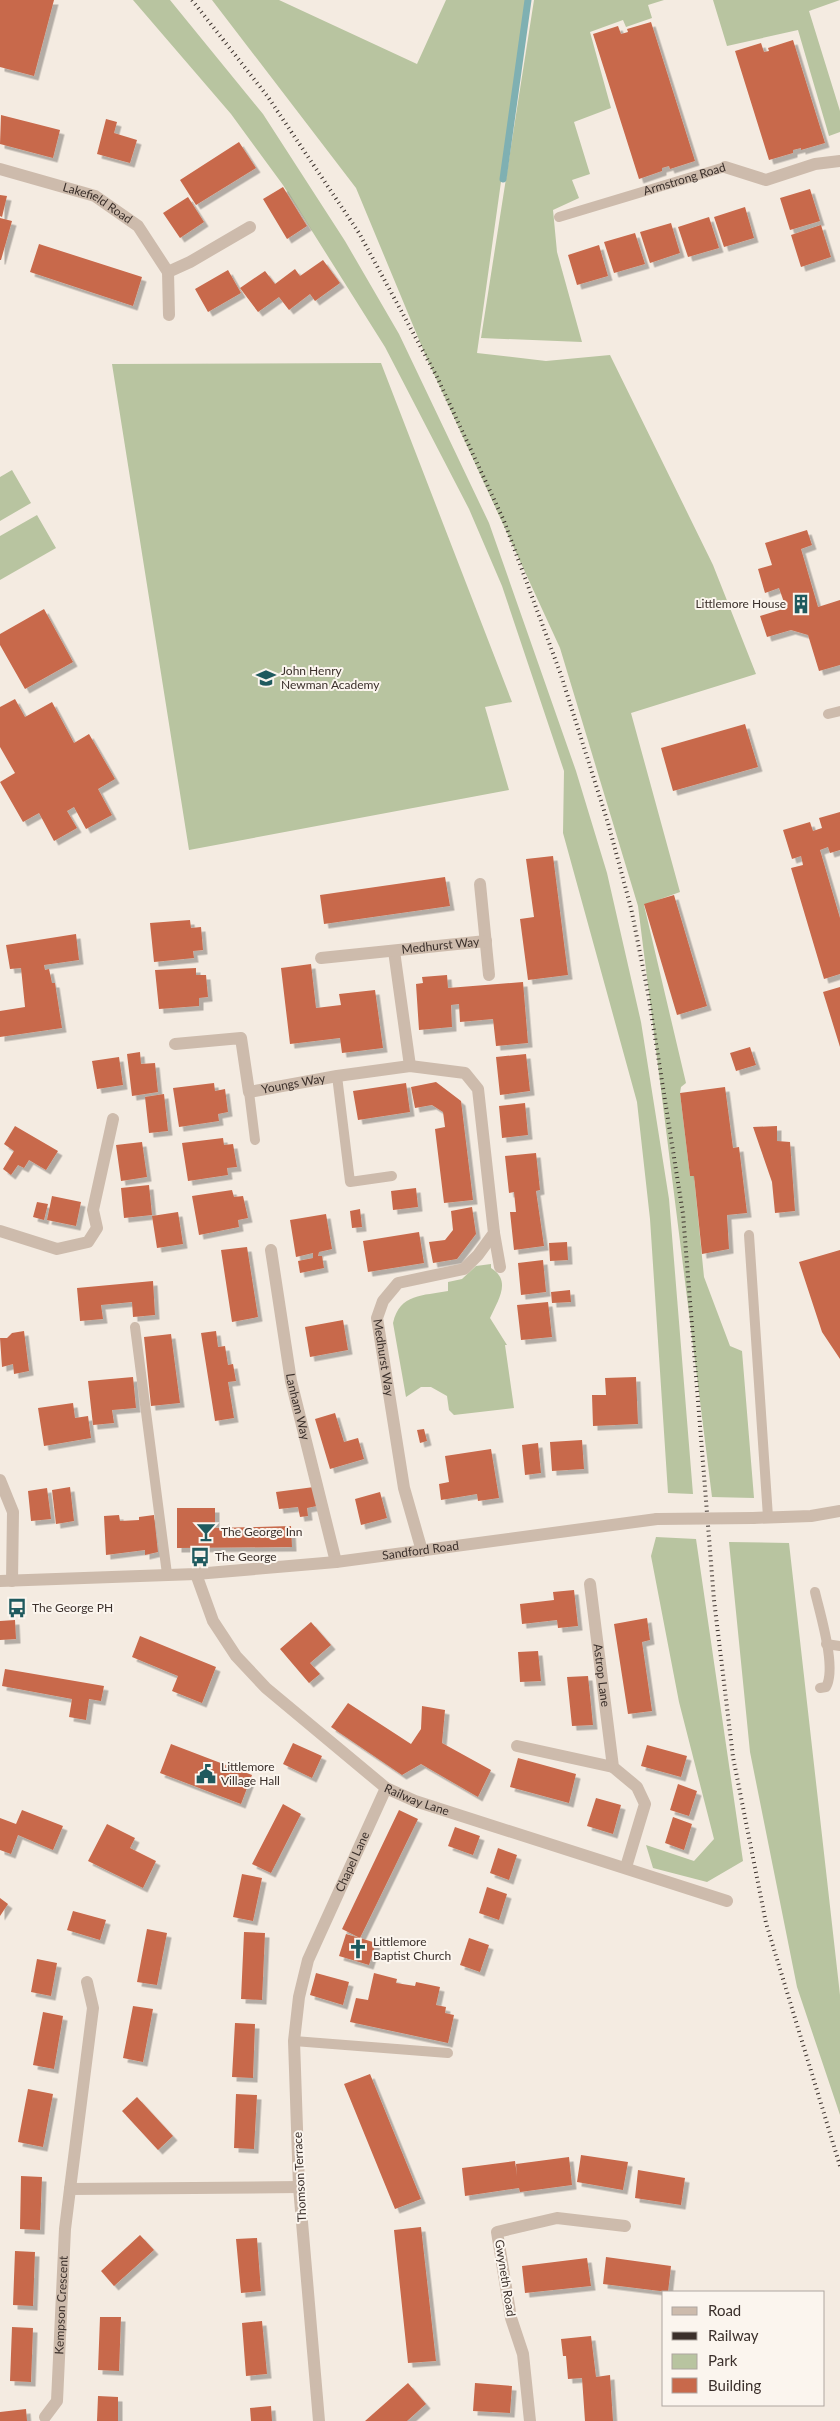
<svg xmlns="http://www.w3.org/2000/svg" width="840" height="2421" viewBox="0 0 840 2421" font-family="Lato,sans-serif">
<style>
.green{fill:#b8c4a0}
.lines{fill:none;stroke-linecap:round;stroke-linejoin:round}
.stream{stroke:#7fb0b2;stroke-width:7}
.building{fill:#c8694b;filter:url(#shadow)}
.service{stroke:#cdbbac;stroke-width:10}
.minor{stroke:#cdbbac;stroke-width:12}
.tertiary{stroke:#cdbbac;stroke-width:12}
.rail{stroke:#3b302b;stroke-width:4;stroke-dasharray:1 4;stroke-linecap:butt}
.tertiary-bridge{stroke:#cdbbac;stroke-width:12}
.labels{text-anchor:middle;stroke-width:4;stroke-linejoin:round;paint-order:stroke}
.street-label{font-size:12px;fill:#3b302b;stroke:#fbf5ee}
.poi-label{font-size:12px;fill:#3b302b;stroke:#fbf5ee;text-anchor:start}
</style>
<defs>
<filter id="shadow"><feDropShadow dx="4.5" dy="4.5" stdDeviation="0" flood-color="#0004"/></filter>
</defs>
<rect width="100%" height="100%" fill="#f4ebe1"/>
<path class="green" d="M133 0H170L263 114 345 241 399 334 489 523 576 771 607 873 641 1022 669 1199 693 1494 668 1493 650 1219 637 1102 563 833 564 771 502 586 469 509 385 347 283 185 231 114Z
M212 0H279L417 64 446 0H529L527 28 507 139 477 353 546 361 610 355 713 565 756 674 631 713 680 892 644 905 686 1083 681 1087 680 1093 690 1176H694L704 1277 730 1346 742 1351 754 1498 712 1497 638 906 560 648 427 359 356 188Z
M534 0H664L648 5 652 18 626 27 623 20 590 32 611 108 574 122 590 174 572 180 579 198 553 210 557 252 582 342 481 338Z
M713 0H840L809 11 840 111V132L829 136 798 30 727 46Z
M381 363 512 702 485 707 509 790 189 850 112 364Z
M12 470 31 503 0 521V477Z
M37 515 56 548 0 580V536Z
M491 1264V1268C512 1281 498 1300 490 1318L507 1345H505L514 1408 454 1415 449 1410 447 1396 431 1387H421L406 1397 393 1323C400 1293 423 1296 448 1291V1282L462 1279 476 1266Z
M656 1537 696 1539 743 1861 707 1882 653 1868 646 1845 694 1861 714 1839 679 1702 651 1556Z
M729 1542 789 1543 840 1995V2115L797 1987 750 1752Z"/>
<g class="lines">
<path class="stream" d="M503 179 528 0"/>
</g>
<path class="building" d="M0 0H54L34 76 0 67Z
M651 22 695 161 670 169 669 166 662 168V171L639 179 593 34 618 26 621 34 628 32 627 29Z
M793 40 825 143 801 150V148L793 150V153L769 160 735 51 761 43 764 52 769 51 768 48Z
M1 115 60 130 53 158 0 144Z
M106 119 117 122 114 133 137 140 130 163 97 154Z
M239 142 256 168 196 205 180 180Z
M283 187 307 226 287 239 263 199Z
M810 189 820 221 790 230 780 198Z
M0 195 7 196 2 217 0 216Z
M188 197 204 222 180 238 163 213Z
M745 207 754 238 724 247 714 217Z
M709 217 719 248 688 257 678 227Z
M0 218 12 221 1 260H0Z
M671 223 680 253 650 263 640 232Z
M821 225 831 257 801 267 791 235Z
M635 233 645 264 614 273 604 242Z
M39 244 142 277 133 306 30 272Z
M599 245 608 276 577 285 568 255Z
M323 260 340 283 315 301 310 294 289 310 279 297 258 312 240 288 265 271 275 284 295 269 300 276Z
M228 270 241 293 208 312 195 289Z
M807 530 812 545 801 549 818 607 840 600V665L819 671 808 635 791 630 767 637 760 616 786 608 779 588 765 593 758 569 772 565 765 543Z
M44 609 73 662 25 689 0 645V634Z
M15 699 25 717 52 702 74 743 89 734 115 779 98 789 112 815 86 829 74 807 67 811 77 828 54 841 39 813 23 822 0 782 15 773 0 747V707Z
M745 724 758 767 673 791 661 748Z
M840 812V850L830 853 828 847 820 850 840 918V974L824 979 791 868 803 865 801 856 792 859 783 830 810 822 813 831 822 828 819 818Z
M553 856 568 975 528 980 520 919 534 917 526 859Z
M445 877 450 906 324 924 320 895Z
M674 895 707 1006 677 1015 644 904Z
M190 920 191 928 201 927 203 950 193 951 194 958 154 962 150 923Z
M76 934 79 960 44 965 45 970 49 969 52 983H55L62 1028 0 1037V1011L25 1007 21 968 10 969 6 945Z
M311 964 316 1008 341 1005 339 994 375 990 383 1048 342 1053 340 1038 290 1044 281 968Z
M196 968V975H206L208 997 199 998V1006L159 1009 155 970Z
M447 975 448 988 523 982 528 1043 496 1046 493 1019 460 1022 459 1004 451 1005 452 1027 419 1030 416 984 423 983 422 977Z
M840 987V1047L823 992Z
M750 1047 756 1065 736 1071 730 1053Z
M140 1052 141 1064 155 1063 158 1092 132 1096 127 1054Z
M526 1054 530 1091 500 1095 496 1057Z
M119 1057 123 1085 97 1089 92 1061Z
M436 1082 461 1101 473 1200 444 1203 435 1129 445 1127 443 1112 432 1105 415 1108 411 1087Z
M214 1083 215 1091 225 1089 228 1112 218 1114 219 1121 179 1127 173 1088Z
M406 1083 410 1112 358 1120 353 1091Z
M725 1087 733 1148 739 1147 747 1213 727 1215 729 1249 702 1254 694 1176H690L680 1093Z
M164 1094 168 1131 149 1133 145 1097Z
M525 1103 528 1135 502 1138 499 1106Z
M15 1126 58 1151 46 1170 29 1160 24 1168 18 1165 11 1175 3 1169 14 1151 4 1144Z
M777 1126V1141L790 1142 795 1211 775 1213 772 1182 753 1127Z
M223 1138 224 1145 233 1144 237 1167 227 1168 228 1175 188 1181 182 1143Z
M142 1142 147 1177 121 1181 116 1145Z
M536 1153 540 1190 536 1191 544 1246 514 1250 510 1212H516L514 1192 509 1193 505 1156Z
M149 1185 152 1215 124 1218 121 1188Z
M416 1188 418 1207 393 1210 391 1191Z
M232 1190 234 1197 243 1196 248 1218 238 1220 239 1227 199 1235 192 1196Z
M52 1196 81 1202 76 1226 47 1220Z
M37 1202 48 1204 44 1220 33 1217Z
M472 1207 476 1234 457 1259 433 1263 429 1242 445 1240 453 1230 451 1211Z
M360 1209 362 1227 352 1228 350 1211Z
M178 1212 183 1244 157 1248 152 1216Z
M326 1214 332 1249 319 1252 318 1256H322L324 1268 300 1273 298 1261 313 1258V1253L296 1257 290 1220Z
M419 1232 424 1263 368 1272 363 1241Z
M567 1242 568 1260 550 1261 549 1243Z
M247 1247 258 1317 232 1322 221 1250Z
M840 1250V1359L822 1332 799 1262Z
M543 1260 546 1292 521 1295 518 1263Z
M153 1281 155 1315 133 1317 132 1302 101 1305 103 1319 80 1321 77 1288Z
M570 1290 571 1302 552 1303 551 1292Z
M548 1302 552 1337 521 1340 517 1305Z
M343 1320 348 1350 310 1357 305 1327Z
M24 1331 29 1371 14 1374 13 1364 2 1367 0 1338H7L12 1333Z
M216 1331 218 1347 225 1346 228 1365 233 1364 236 1381 228 1382 234 1418 215 1421 201 1333Z
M171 1334 180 1403 151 1406 144 1337Z
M133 1377 136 1408 112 1410 114 1423 93 1425 88 1381Z
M636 1377 638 1424 593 1426 592 1395H606L605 1378Z
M73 1403 75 1418 88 1416 91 1438 44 1446 38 1408Z
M335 1413 344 1442 358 1438 364 1459 330 1469 315 1419Z
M424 1429 427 1441 420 1443 417 1430Z
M582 1440 584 1469 552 1471 550 1442Z
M538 1443 541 1473 525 1475 522 1445Z
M491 1449 499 1498 478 1501 477 1494 441 1500 439 1484 449 1482 445 1456Z
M70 1487 74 1521 56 1524 52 1490Z
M314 1487 317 1506 307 1508 308 1516 300 1517 298 1507 279 1509 276 1492Z
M47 1488 51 1519 31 1521 28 1491Z
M380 1492 387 1518 361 1525 355 1499Z
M177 1508H215V1528L291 1526 292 1547 177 1548Z
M119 1515 120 1521 139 1520V1517L154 1515 158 1552 145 1555V1550L106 1555 104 1516Z
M574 1590 578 1626 558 1628 557 1620 522 1624 520 1604 554 1600 553 1592Z
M647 1618 650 1640 642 1642 652 1711 628 1714 614 1624Z
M15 1620 16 1639 0 1640V1621Z
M311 1622 331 1645 310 1663 320 1674 309 1683 280 1649Z
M140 1636 216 1667 202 1703 172 1691 178 1676 132 1657Z
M538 1651 541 1681 520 1682 518 1652Z
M5 1669 104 1686 101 1701 89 1699 86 1720 69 1717 72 1699 2 1686Z
M588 1676 593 1725 572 1726 567 1677Z
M348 1703 411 1744 421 1729 422 1706 445 1710 442 1743 491 1770 478 1797 421 1764 402 1775 331 1727Z
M293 1743 322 1756 312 1778 283 1764Z
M171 1744 252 1775 241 1804 160 1773Z
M647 1745 687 1756 681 1777 641 1766Z
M518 1758 576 1774 569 1803 510 1787Z
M678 1784 697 1791 689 1816 670 1810Z
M596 1798 621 1805 613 1834 587 1826Z
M283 1804 301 1814 271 1873 252 1864Z
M22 1810 63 1826 53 1850 18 1835 11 1854 0 1850V1818L16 1824Z
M399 1810 418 1819 360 1938 376 1943 369 1965 339 1956 346 1934 360 1938 342 1929Z
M673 1817 692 1824 684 1850 665 1843Z
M107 1824 135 1838 130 1848 156 1861 143 1888 88 1861Z
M455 1827 480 1836 473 1855 448 1846Z
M498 1848 517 1855 509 1880 490 1873Z
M242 1874 262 1878 253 1921 233 1917Z
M487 1887 507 1894 499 1920 479 1913Z
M0 1898 8 1904 0 1916Z
M73 1911 106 1920 100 1940 67 1930Z
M147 1929 167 1933 157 1985 137 1982Z
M244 1932 265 1933 262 2000 241 1999Z
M469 1938 489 1945 480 1972 460 1965Z
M37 1959 57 1963 51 1996 31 1992Z
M316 1973 349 1982 343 2005 310 1995Z
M374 1973 397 1979 396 1983 415 1986 416 1982 440 1987 436 2005 446 2007 445 2013 454 2015 448 2043 350 2022 356 1998 368 2000Z
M133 2006 153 2009 143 2062 123 2058Z
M43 2012 63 2016 54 2069 33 2065Z
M235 2023 255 2024 253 2078 232 2077Z
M370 2074 421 2199 395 2209 344 2084Z
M28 2089 53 2094 43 2147 18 2142Z
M236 2094 257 2095 254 2149 234 2148Z
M137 2097 173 2136 158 2150 122 2111Z
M581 2155 628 2162 623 2190 577 2182Z
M569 2157 572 2185 520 2192 519 2188 465 2196 462 2168 515 2161 517 2176 516 2164Z
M638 2170 685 2178 681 2205 635 2198Z
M21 2176 42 2177 40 2230 20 2229Z
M421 2227 436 2361 408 2363 394 2230Z
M140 2235 154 2250 114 2286 101 2271Z
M257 2238 261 2291 241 2293 236 2239Z
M15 2251 35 2252 33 2306 13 2305Z
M606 2257 671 2266 668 2292 603 2284Z
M587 2258 591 2286 525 2293 522 2266Z
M100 2317H121L119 2371 98 2370Z
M262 2321 267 2374 246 2376 242 2323Z
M12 2327 33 2328 31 2382 10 2381Z
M591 2336 596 2377 610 2375 613 2421H585L582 2378 568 2379 566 2356H563L561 2339Z
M408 2383 426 2404 407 2421H365Z
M475 2383 512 2386 510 2413 473 2411Z
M98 2396 118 2397V2421H97Z
M271 2406 272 2421H251L250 2408Z
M26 2409 27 2421H0V2412Z"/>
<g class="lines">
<g class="service">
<path id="s1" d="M559 217 725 167"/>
<path d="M828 714 840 711"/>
<path d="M337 1076 350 1182 392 1176"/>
<path d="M249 1092 255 1140"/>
<path d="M749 1235 768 1517"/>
<path d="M135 1327 167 1574"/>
<path d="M815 1592C820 1614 837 1668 826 1687L820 1688"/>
<path d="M826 1644 840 1646"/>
<path d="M294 2041 448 2053"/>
</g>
<g class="minor">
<path d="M725 167 766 180 815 164 840 161"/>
<path id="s2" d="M0 169 95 196 138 226 168 272 169 315"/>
<path d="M168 272 190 262 250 227"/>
<path d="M480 884 489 975"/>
<path d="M394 951 410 1066"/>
<path id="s3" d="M321 958 486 941"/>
<path id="s4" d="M175 1044 241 1038 249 1092 337 1076 410 1066 465 1073 478 1089 494 1233 478 1255 464 1269 398 1283 383 1301 377 1318 404 1488 422 1551"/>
<path d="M0 1231 57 1249 88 1242 97 1228 93 1210 113 1119"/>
<path d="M494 1233 500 1267"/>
<path id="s5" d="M271 1250 291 1381 336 1562"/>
<path d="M0 1480 13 1512 12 1581"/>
<path id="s6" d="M196 1574 213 1621 236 1656 266 1688 386 1788 415 1801 727 1901"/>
<path id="s7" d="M590 1584 613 1767 637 1787 645 1804 626 1867"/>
<path d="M517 1746 613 1767"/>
<path d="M70 2189 93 2008 87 1982"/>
<path id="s8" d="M45 2417 57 2401 65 2229 70 2189 299 2187"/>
<path id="s9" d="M319 2421 299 2187 294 2041 299 1997 308 1960 386 1788"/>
<path d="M530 2421 523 2354 511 2318 497 2232 557 2218 625 2226"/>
</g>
<g class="tertiary">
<path d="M753 1518 811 1516 840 1511"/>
<path id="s10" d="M0 1581 196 1574 336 1562 657 1519"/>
</g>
<path class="rail" d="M192 0 268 97 359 233 437 377 504 521 561 675 608 823 631 908 648 993 683 1214 714 1600 733 1757 766 1923 840 2166"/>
<path class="tertiary-bridge" d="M657 1519 753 1518"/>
</g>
<defs>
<symbol id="building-bare" viewBox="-9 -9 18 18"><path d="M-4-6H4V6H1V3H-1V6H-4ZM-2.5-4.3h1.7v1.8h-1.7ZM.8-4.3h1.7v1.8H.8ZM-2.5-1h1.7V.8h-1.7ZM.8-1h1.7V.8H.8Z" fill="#1f5a5e" stroke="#fbf5ee" stroke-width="2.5" paint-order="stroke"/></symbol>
<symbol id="school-bare" viewBox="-9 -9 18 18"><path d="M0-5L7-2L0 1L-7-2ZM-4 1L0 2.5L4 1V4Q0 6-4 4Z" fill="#1f5a5e" stroke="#fbf5ee" stroke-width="2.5" paint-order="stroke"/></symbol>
<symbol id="bar-bare" viewBox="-9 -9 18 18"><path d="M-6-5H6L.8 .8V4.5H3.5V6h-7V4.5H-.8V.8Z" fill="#1f5a5e" stroke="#fbf5ee" stroke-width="2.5" paint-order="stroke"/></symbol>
<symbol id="bus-bare" viewBox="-9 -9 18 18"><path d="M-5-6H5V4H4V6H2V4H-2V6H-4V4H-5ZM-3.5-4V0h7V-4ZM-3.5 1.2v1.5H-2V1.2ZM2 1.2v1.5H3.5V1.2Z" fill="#1f5a5e" stroke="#fbf5ee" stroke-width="2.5" paint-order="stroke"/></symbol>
<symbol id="civic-bare" viewBox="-9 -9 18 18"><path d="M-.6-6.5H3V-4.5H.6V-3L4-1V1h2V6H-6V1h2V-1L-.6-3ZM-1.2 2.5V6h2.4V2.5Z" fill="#1f5a5e" stroke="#fbf5ee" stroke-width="2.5" paint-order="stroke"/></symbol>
<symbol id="church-bare" viewBox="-9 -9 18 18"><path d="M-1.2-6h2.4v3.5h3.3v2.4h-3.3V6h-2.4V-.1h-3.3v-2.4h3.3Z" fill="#1f5a5e" stroke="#fbf5ee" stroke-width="2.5" paint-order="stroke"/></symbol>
</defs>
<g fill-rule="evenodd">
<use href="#building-bare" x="787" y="590" width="28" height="28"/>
<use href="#school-bare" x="252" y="664" width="28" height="28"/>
<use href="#bar-bare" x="192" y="1518" width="28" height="28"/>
<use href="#bus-bare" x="186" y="1543" width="28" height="28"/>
<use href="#bus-bare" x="3" y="1594" width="28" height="28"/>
<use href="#civic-bare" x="192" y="1760" width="28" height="28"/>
<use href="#church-bare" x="344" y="1935" width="28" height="28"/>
</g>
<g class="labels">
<g class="street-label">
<text dy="4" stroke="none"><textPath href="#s1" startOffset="131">Armstrong Road</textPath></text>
<text dy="4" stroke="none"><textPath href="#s2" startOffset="104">Lakefield Road</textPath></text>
<text dy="4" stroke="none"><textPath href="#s3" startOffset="120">Medhurst Way</textPath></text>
<text dy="4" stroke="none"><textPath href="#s4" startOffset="166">Youngs Way</textPath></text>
<text dy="4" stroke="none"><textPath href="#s4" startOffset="701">Medhurst Way</textPath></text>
<text dy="4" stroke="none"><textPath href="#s5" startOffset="159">Lanham Way</textPath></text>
<text dy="4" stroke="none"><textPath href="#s10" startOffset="422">Sandford Road</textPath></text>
<text dy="4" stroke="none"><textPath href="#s7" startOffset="92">Astrop Lane</textPath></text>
<text dy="4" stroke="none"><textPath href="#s6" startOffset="325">Railway Lane</textPath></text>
<text dy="4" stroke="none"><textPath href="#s9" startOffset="571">Chapel Lane</textPath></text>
<text transform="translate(300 2177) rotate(-93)" y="4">Thomson Terrace</text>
<text transform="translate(505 2278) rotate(81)" y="4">Gwyneth Road</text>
<text dy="4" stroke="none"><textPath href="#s8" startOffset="116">Kempson Crescent</textPath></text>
</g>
<g class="poi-label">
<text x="786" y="608" text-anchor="end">Littlemore House</text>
<text x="281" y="675">John Henry<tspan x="281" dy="14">Newman Academy</tspan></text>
<text x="221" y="1536">The George Inn</text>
<text x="215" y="1561">The George</text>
<text x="32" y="1612">The George PH</text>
<text x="221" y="1771">Littlemore<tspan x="221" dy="14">Village Hall</tspan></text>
<text x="373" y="1946">Littlemore<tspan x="373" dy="14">Baptist Church</tspan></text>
</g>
</g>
<rect x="662" y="2291" width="162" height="115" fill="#fbf5ee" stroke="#aea6a0"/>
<rect x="672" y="2307" width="25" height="8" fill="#cdbbac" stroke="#aea6a0"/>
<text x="708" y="2316" font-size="15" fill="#3b302b">Road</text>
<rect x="672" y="2332" width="25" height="8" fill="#3b302b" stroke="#aea6a0"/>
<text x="708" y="2341" font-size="15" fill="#3b302b">Railway</text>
<rect x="672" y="2354" width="25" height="15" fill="#b8c4a0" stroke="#aea6a0"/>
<text x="708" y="2366" font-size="15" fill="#3b302b">Park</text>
<rect x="672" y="2378" width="25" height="15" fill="#c8694b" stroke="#aea6a0"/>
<text x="708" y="2391" font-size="15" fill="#3b302b">Building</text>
</svg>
